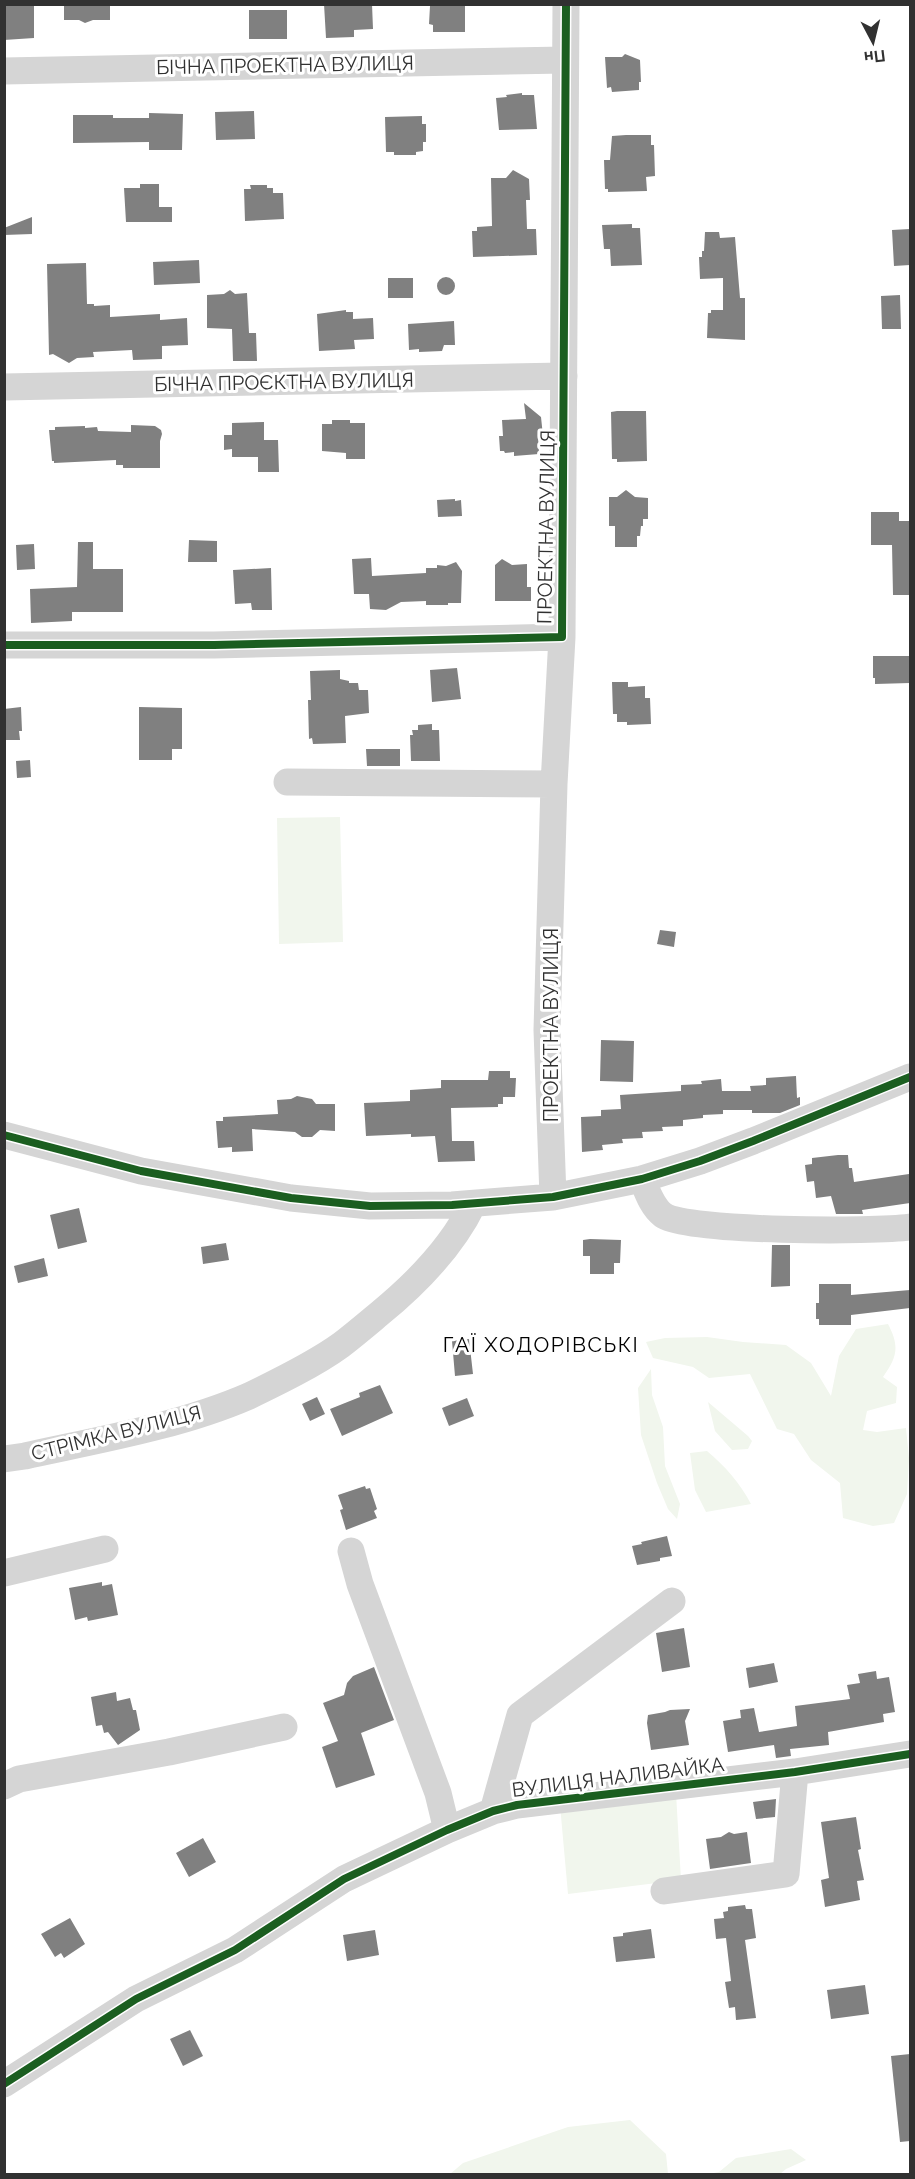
<svg xmlns="http://www.w3.org/2000/svg" width="915" height="2179" viewBox="0 0 915 2179" font-family="Raleway,sans-serif">
<style>
.green{fill:#f1f6ed}
.building{fill:#808080}
.lines{fill:none;stroke-linecap:round;stroke-linejoin:round}
.minor{stroke:#d5d5d5;stroke-width:27}
.cycleway-casing{stroke:#fff;stroke-width:11}
.cycleway{stroke:#1b5e20;stroke-width:8}
.labels{text-anchor:middle;stroke-width:6;stroke-linejoin:round;paint-order:stroke}
.street-label{font-size:20px;fill:#313131;stroke:#fff}
.neighbourhood-label{font-size:21px;letter-spacing:1.5px;fill:#000;stroke:#fff}
</style>
<rect width="100%" height="100%" fill="#fff"/>
<path class="green" d="M340 817 343 942 279 944 277 818Z
M888 1324C900 1347 897 1357 883 1377L897 1387 896 1403 867 1411 863 1430 877 1432 906 1428 909 1458 907 1494 894 1523 873 1526 843 1518 840 1483 811 1460 794 1434 777 1429 750 1374 709 1378 693 1367 653 1358 646 1342 665 1338 707 1337 743 1342 786 1345 811 1363 831 1396 839 1356 856 1329Z
M651 1369 652 1395 663 1427 665 1466 680 1504 677 1519 668 1509 657 1483 641 1435 638 1388Z
M708 1402 748 1436 752 1441 748 1449 732 1450 715 1431Z
M707 1451C725 1466 740 1483 751 1504L706 1512 695 1490 690 1453Z
M676 1793 681 1880 568 1894 560 1805Z
M630 2120 666 2154 668 2174H450L463 2163 568 2127Z
M791 2149 806 2160 786 2169 780 2174H708L719 2172 736 2158Z"/>
<path class="building" d="M64 4H110V20H93L85 23 79 20H64Z
M324 4H372L373 29 354 30V37L326 38Z
M434 4H465V32H433V25L429 24 430 6Z
M4 6H34V38L4 40Z
M249 10H287V39H249Z
M625 54 640 60 641 82H639V90L612 92 611 87 607 88 605 57H622Z
M522 93V95H534L537 129 499 130 496 98 507 97 506 95Z
M254 111 255 139 216 140 215 112Z
M149 113 183 114 182 150H149V142L73 143V115H113V118H149Z
M422 116V124H426V142H423V151L416 152V155H394V152H386L385 117Z
M626 135H651V145H654L655 176 646 177 647 191 608 192V189H605L604 160H610L612 136Z
M513 170 529 179 530 200H526L527 229H536L537 255 473 257 472 231H477V227L492 226 491 178H506Z
M140 184H159V207H172V222H126L124 188H140Z
M250 185H267V188H273V193H283L284 219 245 221 244 189H251Z
M32 217V234L4 235V228Z
M632 224V228H640L642 265 611 266 610 249H604L602 225Z
M910 229V265L894 266 892 230Z
M705 232H719L720 238 735 237 740 298H745V340L707 338 708 313H711V310H723V278L700 279 699 257H702V251H704Z
M199 260 200 283 154 285 153 262Z
M86 263 87 304H94V306L110 305V317L160 314V320L187 318 188 345 162 346V359L133 360 132 350 93 352 94 357 77 358 69 363 53 354 49 355 47 264Z
M437 286a9 9 0 1 1 18 0a9 9 0 1 1-18 0Z
M388 278H413V298H388Z
M230 290 235 294 247 293 249 333H256L257 361H233L232 329 207 328V295L224 294Z
M900 295 901 329H882L881 296Z
M346 310V312H353V319L373 318 374 339 354 340 355 349 319 351 317 314Z
M454 321 455 345H444L442 351 419 352V349L409 350 408 324Z
M524 403 541 417 543 436H538L539 454 514 456V452L505 453 504 451H500L499 436H503L502 420 526 419Z
M617 411H646L647 461 617 462V459H612L611 412Z
M332 420H350V423H365V459H346V453L322 451V424H332Z
M264 422V440H278L279 472H258V457H232V449L224 450V435H232V423Z
M131 425 155 426 161 430 162 434 160 441V468H123V465H116V460L54 463V461H52L49 430H55V427L85 426V428L97 427 98 431 131 432Z
M626 490 635 497 648 498V519H643V526H641L640 536H637V547H615V526H609V497H617Z
M455 499V501L461 500 462 516 438 517 437 500Z
M871 512H899V521H910V595H893L892 545H871Z
M189 540 217 541V562H188Z
M78 542H93V569H123V612H72V621L31 623 30 589 77 587Z
M34 544 35 569 17 570 16 545Z
M371 558 372 576 426 573V568H437V565L446 566 456 562 462 571 461 603H448V605H426V601L401 602 386 610 370 609 369 594H354L352 559Z
M502 559 512 565 527 564V587H531V601H495V565Z
M271 568 272 610H252L251 603 235 604 233 570Z
M873 656H910V683L875 684V678H873Z
M457 668 461 699 432 702 430 670Z
M340 670V679L349 681V683H358L359 690H368L369 713 345 716 346 743 313 744 312 738 309 739 308 700H311L310 671Z
M612 682H628V687L645 686V698H650L651 724 627 725V722H617V714H613Z
M21 707 22 731H19L20 740H4V709Z
M139 707 182 708V749H172V760H139Z
M432 724V730H439L440 761H411L410 735H413L412 730H418V725Z
M366 749H400V766H367Z
M30 760 31 777 17 778 16 761Z
M660 930 676 932 674 947 657 944Z
M601 1040 634 1041 633 1082 600 1081Z
M489 1071H510V1078H516L515 1097H503V1104H498V1107L451 1108 452 1141H474L475 1161 438 1162 435 1136 411 1137V1134L366 1136 364 1103 410 1101V1090L441 1088V1080H488Z
M796 1076 797 1098 800 1097V1105L780 1113H752V1110H723V1114L703 1115V1118L683 1120V1126L662 1127 663 1131 642 1132 643 1138 622 1139 623 1143 602 1145 603 1150 582 1152 581 1117 601 1116V1110L621 1109 620 1095 681 1091V1085L702 1084 701 1081 721 1079 722 1091H751L750 1086 766 1085V1078Z
M297 1096 312 1099 316 1104H335V1131L320 1130 312 1137H302L295 1132 252 1129 253 1151 232 1152V1147L218 1148 216 1121H223V1117L278 1114 277 1100 291 1099Z
M838 1155H848L849 1168H852L854 1182 909 1174 910 1203 862 1210 863 1214H836L831 1196 816 1198 814 1181 807 1182 805 1165 812 1164V1158Z
M79 1208 87 1242 58 1249 50 1215Z
M590 1239 621 1240 620 1263H614V1274H590V1256H583V1240Z
M226 1243 229 1260 203 1264 201 1247Z
M772 1245H790V1286L771 1287Z
M44 1258 48 1276 18 1283 14 1266Z
M819 1284H851V1295L910 1290V1308L851 1315V1325H819V1319H816V1303H819Z
M469 1339 473 1374 455 1376 452 1341Z
M380 1385 393 1413 342 1436 330 1409 360 1397 359 1393Z
M317 1397 325 1414 310 1421 302 1404Z
M467 1398 474 1416 449 1426 442 1408Z
M365 1486 366 1489 370 1488 377 1509 374 1511 377 1518 346 1530 340 1510 343 1509 338 1495Z
M667 1536 672 1556 660 1558V1561L637 1565 632 1546 642 1544 641 1542Z
M102 1582V1586L112 1584 118 1615 88 1621 87 1617 75 1620 69 1588Z
M684 1628 690 1667 662 1672 656 1633Z
M774 1663 778 1682 749 1688 746 1668Z
M374 1667 394 1720 361 1733 375 1775 336 1788 322 1747 338 1741 323 1703 344 1695 347 1683 353 1676Z
M876 1671 877 1679 889 1677 895 1712 883 1714 884 1722 828 1732 829 1745 790 1749 791 1756 776 1758 774 1745 728 1752 723 1721 741 1718 740 1710 754 1708 759 1732 797 1726 795 1706 850 1699 847 1685 860 1683 858 1674Z
M116 1692 117 1701 130 1698 133 1710H136L140 1730 118 1745 108 1732 104 1733 102 1725 96 1726 91 1697Z
M690 1709 685 1721 689 1745 651 1750 647 1723 648 1715 665 1712 670 1710Z
M776 1799 775 1817 756 1819 753 1802Z
M856 1817 861 1849 858 1850 864 1880 857 1881 860 1900 825 1907 821 1880 829 1878 821 1822Z
M729 1832 734 1834 747 1832 751 1863 710 1869 706 1839 721 1837Z
M203 1838 216 1862 189 1877 176 1853Z
M745 1905 746 1909H752L756 1938 745 1940 756 2018 736 2020 735 2007 729 2008 725 1982 731 1981 726 1938 716 1939 714 1919 724 1918 723 1912 728 1911V1907Z
M70 1918 85 1944 64 1958 61 1953 55 1957 41 1934Z
M651 1929 655 1958 616 1962 613 1937 623 1936V1933Z
M375 1930 379 1955 347 1961 343 1935Z
M865 1985 869 2014 831 2019 827 1990Z
M190 2030 203 2056 183 2066 170 2039Z
M910 2054V2141L900 2142 891 2056Z"/>
<g class="lines">
<path class="minor" d="M4 71 565 60
M4 387 564 376
M4 645H214L562 637 566 4
M287 782 554 784
M4 1135 141 1171 291 1198 370 1206 452 1205 553 1197 642 1179 700 1161 753 1141 910 1077
M642 1179C647 1191 652 1207 663 1215 686 1232 876 1232 910 1227
M553 1197 547 1030 554 784 562 637
M4 1459 25 1456C98 1440 180 1426 249 1396 278 1382 315 1364 341 1345 354 1335 367 1324 379 1314 417 1283 452 1247 473 1204
M351 1551 360 1584 438 1793 447 1830
M4 1573 105 1549
M4 1786 19 1779 169 1752 284 1727
M493 1811 520 1715 672 1601
M664 1891 786 1874 795 1772
M4 2084 136 1999 235 1950 344 1879 447 1830 493 1811 517 1805 795 1772 910 1754"/>
<defs>
<path id="cycleway" d="M4 645H214L562 637 566 4
M4 1135 141 1171 291 1198 370 1206 452 1205 553 1197 642 1179 700 1161 753 1141 910 1077
M4 2084 136 1999 235 1950 344 1879 447 1830 493 1811 517 1805 795 1772 910 1754"/>
</defs>
<use href="#cycleway" class="cycleway-casing"/>
<use href="#cycleway" class="cycleway"/>
</g>
<g class="labels">
<g class="street-label">
<text transform="translate(285 65) rotate(-1)" y="7">БІЧНА ПРОЕКТНА ВУЛИЦЯ</text>
<text transform="translate(284 382) rotate(-1)" y="7">БІЧНА ПРОЄКТНА ВУЛИЦЯ</text>
<text transform="translate(546 527) rotate(-89)" y="7">ПРОЕКТНА ВУЛИЦЯ</text>
<text transform="translate(551 1025) rotate(-90)" y="7">ПРОЕКТНА ВУЛИЦЯ</text>
<text transform="translate(116 1433) rotate(-14)" y="7">СТРІМКА ВУЛИЦЯ</text>
<text transform="translate(618 1777) rotate(-7)" y="7">ВУЛИЦЯ НАЛИВАЙКА</text>
</g>
<g class="neighbourhood-label">
<text x="541" y="1352">ГАЇ ХОДОРІВСЬКІ</text>
</g>
</g>
<rect width="915" height="2179" fill="none" stroke="#313131" stroke-width="12"/>
<g transform="translate(873 42) rotate(173)" stroke="#ffffff" stroke-width="4.5" paint-order="stroke">
<path d="M0-4.5L10 22L0 15L-10 22Z" fill="#313131"/>
<text y="-9" font-size="16" font-weight="bold" text-anchor="middle" fill="#313131">Пн</text>
</g>
</svg>
